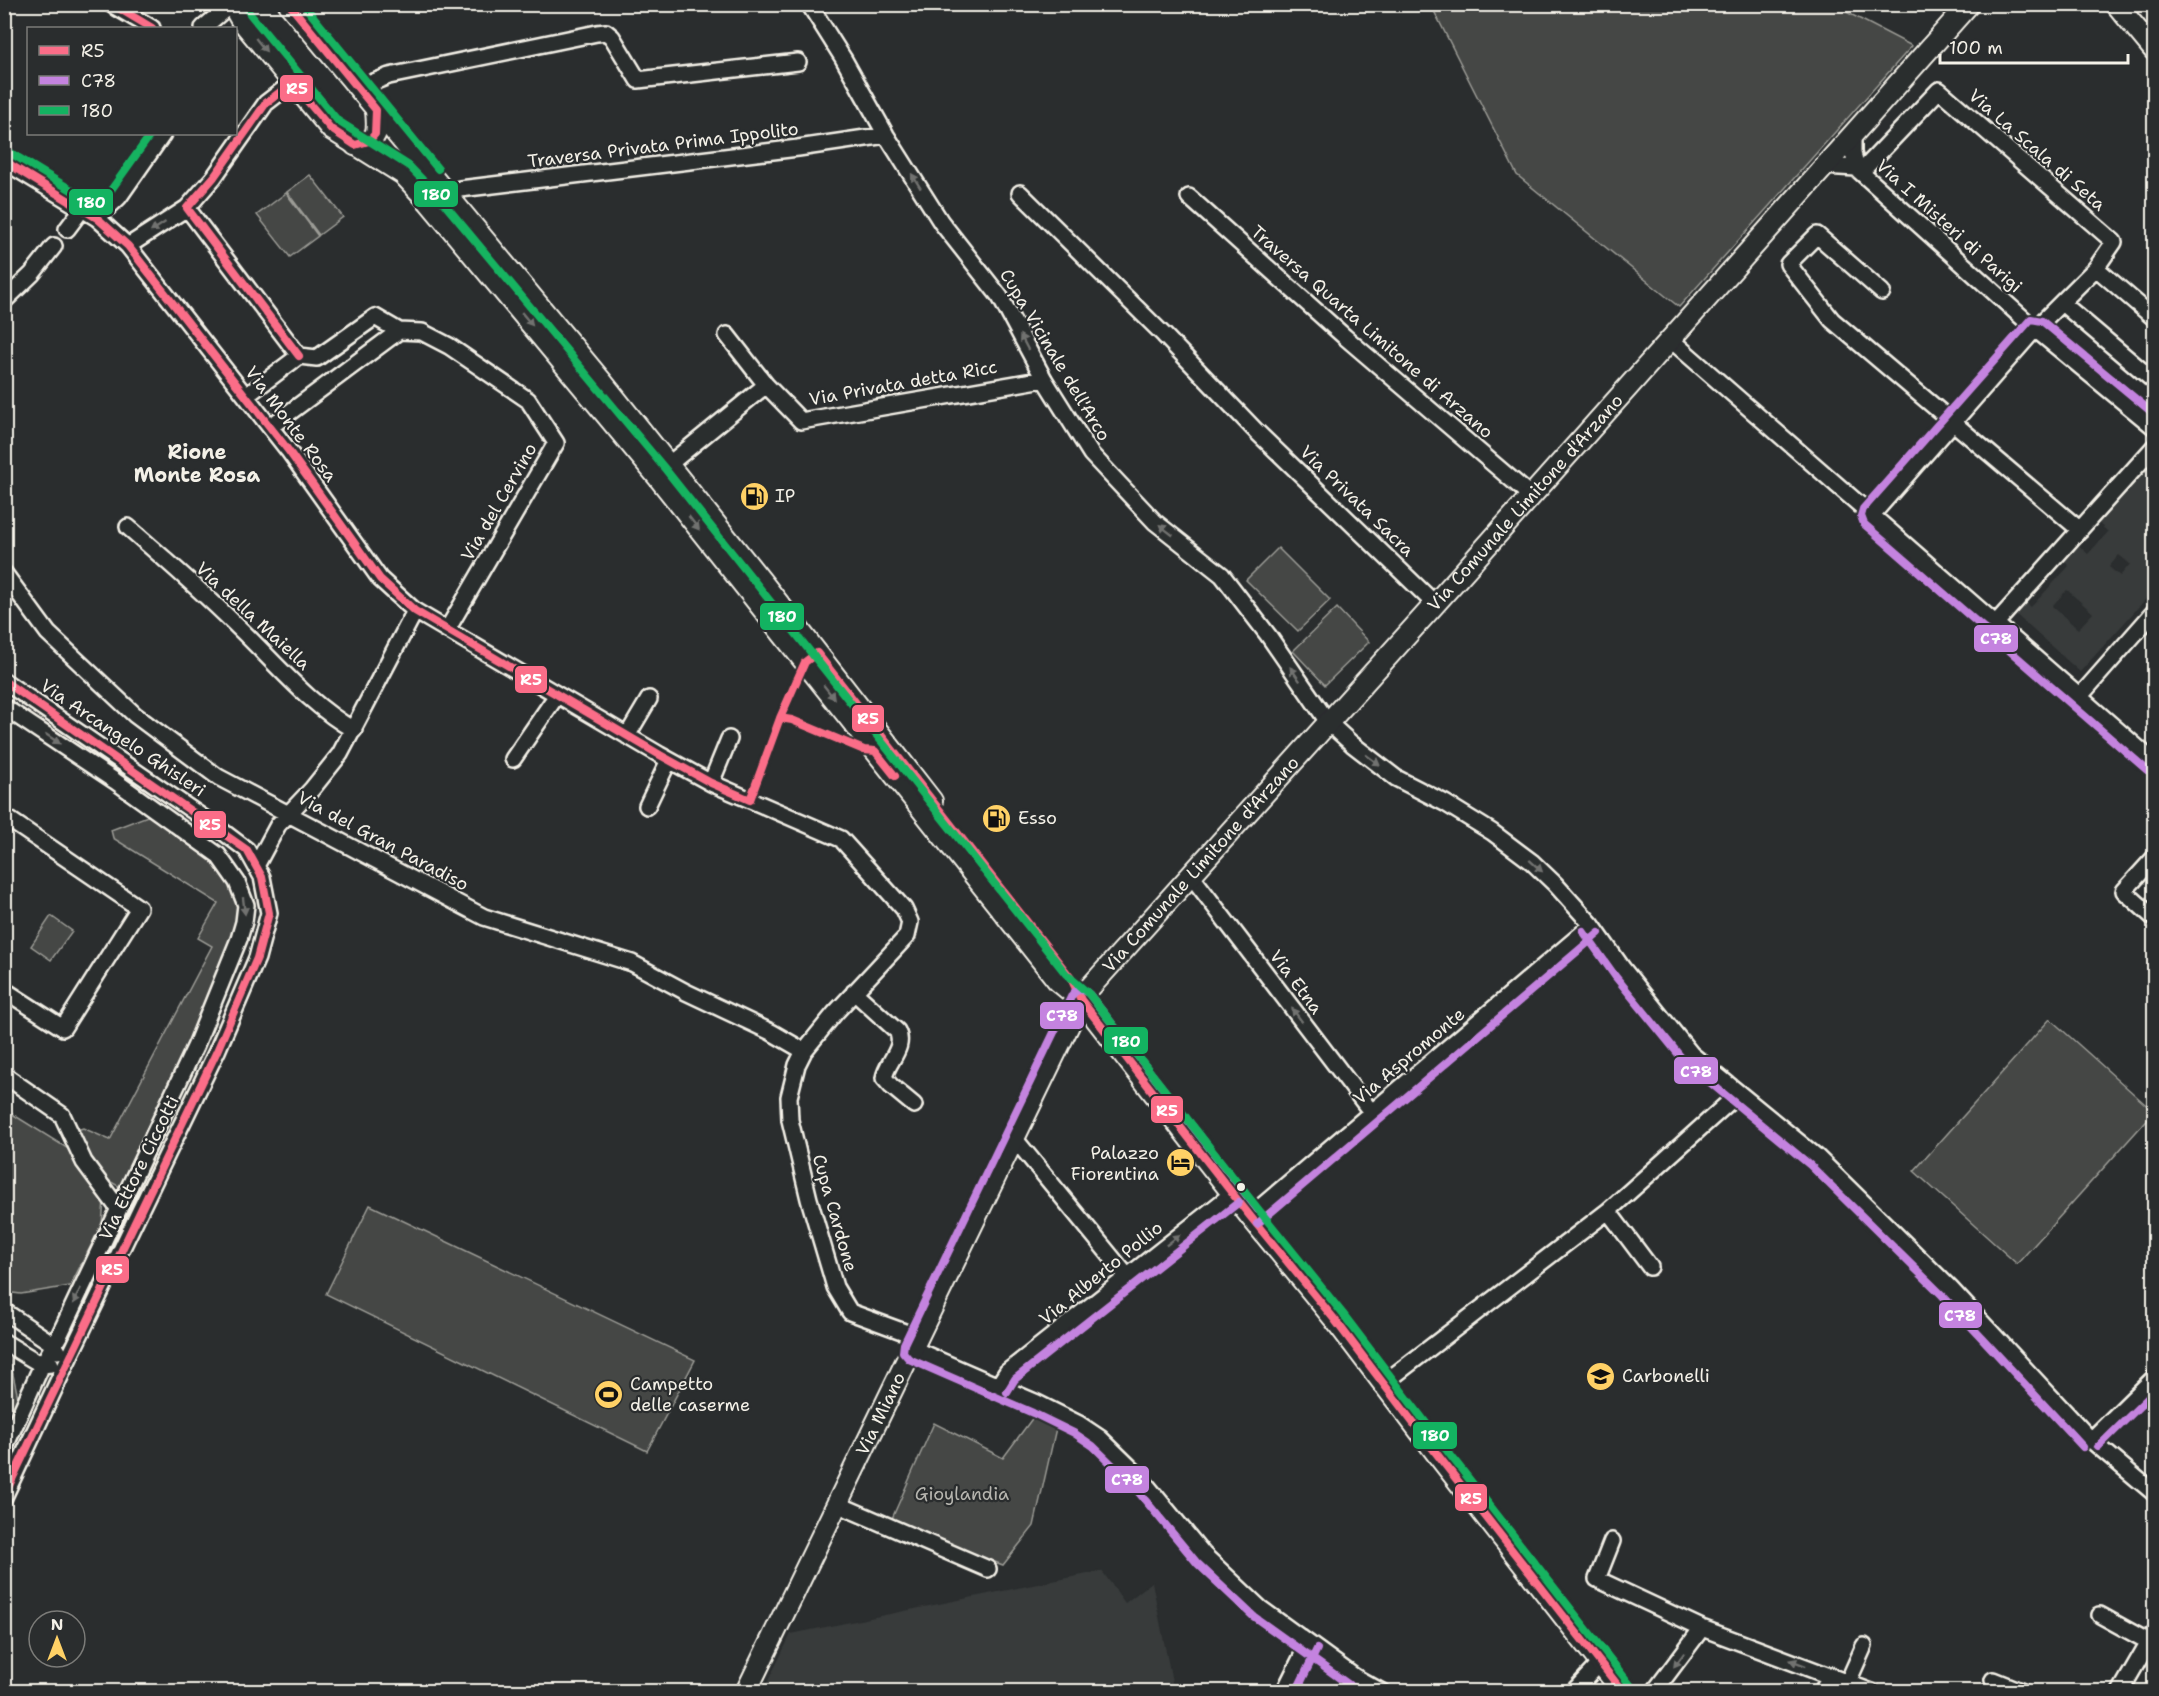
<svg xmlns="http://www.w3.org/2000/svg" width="2159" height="1696" viewBox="0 0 2159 1696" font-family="'Shantell Sans',sans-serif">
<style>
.built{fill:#373a3a;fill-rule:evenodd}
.green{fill:#444645;stroke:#9c9c96;stroke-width:1.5}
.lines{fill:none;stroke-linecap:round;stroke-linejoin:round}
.minor-casing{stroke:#f4f1e8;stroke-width:20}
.major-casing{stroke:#f4f1e8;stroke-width:24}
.minor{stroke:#2a2d2e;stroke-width:15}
.major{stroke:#2a2d2e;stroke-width:20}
.bus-1-casing{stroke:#2a2d2e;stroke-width:12}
.bus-2-casing{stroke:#2a2d2e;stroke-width:12}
.bus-3-casing{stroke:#2a2d2e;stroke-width:12}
.bus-1{stroke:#fb6d88;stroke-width:8}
.bus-2{stroke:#c483df;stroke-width:8}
.bus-3{stroke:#13b361;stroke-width:8}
.oneway{fill:#71726f}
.bus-dot{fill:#f4f1e8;stroke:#2a2d2e;stroke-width:2}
.labels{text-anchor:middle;stroke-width:4.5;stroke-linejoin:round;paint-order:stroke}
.street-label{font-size:18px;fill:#f4f1e8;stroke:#2a2d2e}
.poi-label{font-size:18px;fill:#f4f1e8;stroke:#2a2d2e;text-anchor:start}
.park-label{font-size:18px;fill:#b6b5af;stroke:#2a2d2e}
.neighbourhood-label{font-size:20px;font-weight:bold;fill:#f4f1e8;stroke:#2a2d2e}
.line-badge{stroke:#2a2d2e;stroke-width:2}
.badge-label{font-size:16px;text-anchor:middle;font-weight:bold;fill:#fff}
</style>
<rect width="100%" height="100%" fill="#2a2d2e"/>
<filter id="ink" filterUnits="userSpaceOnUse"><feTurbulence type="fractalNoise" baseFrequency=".0167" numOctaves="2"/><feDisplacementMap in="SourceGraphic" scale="12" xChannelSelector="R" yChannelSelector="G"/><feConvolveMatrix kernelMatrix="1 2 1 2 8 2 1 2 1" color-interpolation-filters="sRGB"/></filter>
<g filter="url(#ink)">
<path class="built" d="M2154 457V590L2080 672 2013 612 2024 601 2031 607 2069 566 2062 559 2076 543 2088 554 2108 532 2096 521ZM2119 555 2130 564 2120 576 2109 567ZM2067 590 2093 613 2078 629 2052 606Z
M1102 1571 1125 1603 1152 1582 1174 1691H763L791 1634Z"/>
<path class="green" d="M1431 5H1833L1912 46 1679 307 1517 175Z
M310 175 343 217 319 235 287 192Z
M286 193 318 236 290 257 257 215Z
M1278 548 1330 600 1298 631 1246 580Z
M1337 608 1369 642 1325 685 1293 651Z
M150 815 224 862 244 922 120 1187C89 1170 87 1163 77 1130L83 1128 110 1140 212 946 198 938 218 903 113 838 111 830Z
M51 916 72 931 51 960 31 946Z
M2050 1019 2154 1112 2017 1264 1914 1171Z
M4 1109 67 1148 85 1170 104 1200 102 1224 70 1286 21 1294 5 1292Z
M370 1205 695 1360 647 1451 326 1294Z
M5 1349 8 1352 19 1402 5 1432Z
M1034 1416 1056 1428 1034 1526 1003 1565 890 1523 934 1423 1003 1458Z"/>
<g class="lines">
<defs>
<path id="minor" d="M111 4 152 28
M809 4 843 58 886 135 941 222 1000 297 1044 379 1091 454 1155 522 1222 575 1268 635 1328 722 1352 744 1396 778 1445 803 1492 832 1532 862 1555 884 1592 925 1623 969 1691 1054 1817 1157 1950 1288 2091 1440 2154 1493
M203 28 231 4
M358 88 389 76 597 33 606 32 612 37 638 80 798 62
M1853 134V152L1856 168
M4 161 97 218 128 246 288 450 380 579 415 611 660 755 711 783 841 839 904 909 910 922 907 936 835 1013 804 1051 797 1065 789 1097 790 1120 809 1199 835 1287 850 1312 918 1337
M1824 166 1856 168 2035 329 2154 427
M1861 172 1939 90 2114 242 2096 268 2154 318
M1020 193 1164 335 1256 431 1435 604
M445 194 460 189 798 148 886 135
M1189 197 1345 337 1531 496
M187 208 299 356
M97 218 119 197 163 134
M67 229 82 209
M128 246 187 208 214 177 266 103 292 83
M1882 292 1817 235 1788 264 1832 320 2080 530
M4 301 32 274 54 246
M2062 303 2154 381
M399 331 422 332 449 346 528 400 556 443 447 630
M727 335 766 385
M1670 339 2154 762
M246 396 299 356 317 358 375 317 399 331 270 427
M668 465 766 385 801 421 1044 379
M1871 516 2035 329 2096 268
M128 527C165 559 202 591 237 626 274 661 309 705 354 730
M4 573 48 633 135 715 218 777 484 917 632 963 686 992 771 1032 804 1051
M1996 623 2154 447
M4 681 218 828 247 850 262 877 269 913 257 958 217 1051 66 1364 4 1497
M2080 696 2154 612
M4 707 115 781 218 855 237 882 246 905 244 922 239 939 196 1045 59 1336 42 1365 4 1449
M627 736 649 699
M513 759 557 695
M711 783 729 739
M647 806 669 760
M4 816 139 908 63 1028 4 990
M2154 858 2124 891 2154 918
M256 866 278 825 312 789 340 754 415 611
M1190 874 1372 1113
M854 992 897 1031C906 1048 887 1061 884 1078L891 1086 914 1105
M4 1075 62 1115 84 1162 118 1208
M1014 1138 1127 1276
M1608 1211 1650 1267
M1250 1216 1592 925
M4 1311 53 1344 58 1351
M4 1342 42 1365 51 1364
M913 1349 1037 1403 1079 1424 1100 1438 1139 1476 1204 1555 1260 1608 1355 1677 1382 1692
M1383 1384 1608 1211 1727 1104
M998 1386 1007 1372 1232 1194
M2091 1440 2154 1378
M837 1504 988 1569
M1612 1541 1597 1579 1702 1628 1872 1692
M2100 1615 2149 1642
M1993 1680 2023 1692
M1848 1682 1864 1646
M1284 1692 1308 1644
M1573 1692 1600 1663
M1654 1692 1702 1628
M1822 1692 1830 1675
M2120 1692 2154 1633"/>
<g id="major">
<path d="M232 4 241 20 331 129 403 174 429 202 658 477 1058 981 1081 1000 1250 1216 1335 1320 1443 1462 1623 1692"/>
<path d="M289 4 603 383 762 582 932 801"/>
<path d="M2116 4 2154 50"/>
<path d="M355 145C379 141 378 132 376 110"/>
<path id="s1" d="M746 1692 1084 994 1435 604 1969 4"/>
</g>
</defs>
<use href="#minor" class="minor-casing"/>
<use href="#major" class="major-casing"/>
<use href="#minor" class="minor"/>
<use href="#major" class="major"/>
<defs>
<path id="bus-1" d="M112 4 152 28
M289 4 376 110 375 134 369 141 355 145 331 129 292 83 266 103 214 177 187 208 299 356
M4 161 97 218 128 246 288 450 380 579 415 611 660 755 711 783 750 800
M4 681 247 850 262 877 269 913 257 958 217 1051 4 1496
M780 718 792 720 864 750 875 751 895 776
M750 800 780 718 805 662 817 653 1071 978 1081 1000 1250 1216 1335 1320 1443 1462 1623 1692"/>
<path id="bus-2" d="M2147 770 1864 524 1861 516 1863 509 2031 319 2042 321 2154 414
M1583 931 1615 976 1684 1061 1810 1165 1942 1295 2083 1447
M1258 1210 1089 994C1083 988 1076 989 1072 995L904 1344 903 1352 909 1359 1033 1413 1074 1433 1093 1446 1131 1483 1197 1563 1253 1616 1359 1692
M1257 1224 1599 933
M1007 1392 1015 1379 1239 1202
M2098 1447 2154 1392
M1296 1692 1317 1649"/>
<path id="bus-3" d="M244 4 250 14 338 121 409 166 437 195 666 470 1066 974 1089 994 1258 1209 1343 1314 1451 1456 1631 1686
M303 4 438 169
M9 152 96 205 111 190 151 134"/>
</defs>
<use href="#bus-1" class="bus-1-casing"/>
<use href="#bus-2" class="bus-2-casing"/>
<use href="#bus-3" class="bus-3-casing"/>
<use href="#bus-1" class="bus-1"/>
<use href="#bus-2" class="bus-2"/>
<use href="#bus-3" class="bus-3"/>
</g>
<defs><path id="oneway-solid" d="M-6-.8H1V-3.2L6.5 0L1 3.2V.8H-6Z" transform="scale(1.5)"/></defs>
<g class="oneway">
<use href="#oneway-solid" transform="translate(261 45) rotate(51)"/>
<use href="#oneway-solid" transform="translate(916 181) rotate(-122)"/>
<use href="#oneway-solid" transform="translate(158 227) rotate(147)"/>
<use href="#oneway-solid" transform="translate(527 319) rotate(50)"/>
<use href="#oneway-solid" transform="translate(1024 342) rotate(-118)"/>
<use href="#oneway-solid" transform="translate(694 523) rotate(52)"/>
<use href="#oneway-solid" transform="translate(1166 530) rotate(-142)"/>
<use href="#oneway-solid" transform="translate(1295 674) rotate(-125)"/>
<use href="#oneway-solid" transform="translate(829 692) rotate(52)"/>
<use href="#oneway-solid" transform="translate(53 739) rotate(34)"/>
<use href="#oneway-solid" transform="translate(1373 760) rotate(37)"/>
<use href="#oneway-solid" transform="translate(1536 866) rotate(42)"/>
<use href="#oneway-solid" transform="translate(244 906) rotate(83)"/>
<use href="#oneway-solid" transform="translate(1297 1015) rotate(-127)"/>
<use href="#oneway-solid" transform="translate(1173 1240) rotate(-38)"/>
<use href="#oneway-solid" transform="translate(77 1296) rotate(115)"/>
<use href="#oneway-solid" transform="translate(1679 1660) rotate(127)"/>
<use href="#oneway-solid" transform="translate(1798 1663) rotate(-160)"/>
</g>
</g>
<defs>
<symbol id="fuel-disc" viewBox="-11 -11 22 22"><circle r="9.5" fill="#ffd166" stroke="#2a2d2e"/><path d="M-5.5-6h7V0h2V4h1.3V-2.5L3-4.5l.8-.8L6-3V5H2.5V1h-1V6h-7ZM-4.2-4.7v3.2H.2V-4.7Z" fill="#111"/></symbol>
<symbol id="hotel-disc" viewBox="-11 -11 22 22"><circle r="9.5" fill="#ffd166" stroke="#2a2d2e"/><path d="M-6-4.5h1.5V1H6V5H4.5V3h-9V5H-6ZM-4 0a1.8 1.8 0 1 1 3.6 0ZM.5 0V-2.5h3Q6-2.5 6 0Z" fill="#111"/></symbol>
<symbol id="school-disc" viewBox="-11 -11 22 22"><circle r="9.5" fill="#ffd166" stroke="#2a2d2e"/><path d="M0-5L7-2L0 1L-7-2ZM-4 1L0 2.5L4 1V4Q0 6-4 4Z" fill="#111"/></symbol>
<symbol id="stadium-disc" viewBox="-11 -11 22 22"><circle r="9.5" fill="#ffd166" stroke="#2a2d2e"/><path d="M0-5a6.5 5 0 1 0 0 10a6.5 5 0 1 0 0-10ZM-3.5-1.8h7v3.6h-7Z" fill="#111"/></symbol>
</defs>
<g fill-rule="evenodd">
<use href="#fuel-disc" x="738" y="480" width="33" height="33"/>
<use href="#fuel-disc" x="980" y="802" width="33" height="33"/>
<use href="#hotel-disc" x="1164" y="1146" width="33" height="33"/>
<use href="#school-disc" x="1584" y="1360" width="33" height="33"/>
<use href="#stadium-disc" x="592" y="1378" width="33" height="33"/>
</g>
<circle class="bus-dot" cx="1241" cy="1187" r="5"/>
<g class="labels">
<g class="street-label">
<text transform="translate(663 145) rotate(-7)" y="6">Traversa Privata Prima Ippolito</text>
<text transform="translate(2037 150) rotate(41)" y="6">Via La Scala di Seta</text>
<text transform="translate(1949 226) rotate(42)" y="6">Via I Misteri di Parigi</text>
<text transform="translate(1372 332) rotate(41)" y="6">Traversa Quarta Limitone di Arzano</text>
<text transform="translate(1055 355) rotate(59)" y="6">Cupa Vicinale dell'Arco</text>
<text transform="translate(903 383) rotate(-10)" y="6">Via Privata detta Ricc</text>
<text transform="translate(291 424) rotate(53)" y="6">Via Monte Rosa</text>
<text transform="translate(1357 501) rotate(44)" y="6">Via Privata Sacra</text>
<text transform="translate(499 502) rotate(-60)" y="6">Via del Cervino</text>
<text dy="6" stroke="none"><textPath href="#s1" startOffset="1436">Via Comunale Limitone d'Arzano</textPath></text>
<text transform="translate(253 616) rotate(43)" y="6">Via della Maiella</text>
<text transform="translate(123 738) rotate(34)" y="6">Via Arcangelo Ghisleri</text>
<text transform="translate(383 841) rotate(28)" y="6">Via del Gran Paradiso</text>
<text dy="6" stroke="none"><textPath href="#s1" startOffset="950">Via Comunale Limitone d'Arzano</textPath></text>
<text transform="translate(1296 982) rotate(53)" y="6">Via Etna</text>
<text transform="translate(1409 1056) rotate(-40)" y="6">Via Aspromonte</text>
<text transform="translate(139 1168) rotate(-64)" y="6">Via Ettore Ciccotti</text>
<text transform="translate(835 1213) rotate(74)" y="6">Cupa Cardone</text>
<text transform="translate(1101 1273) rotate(-39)" y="6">Via Alberto Pollio</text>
<text dy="6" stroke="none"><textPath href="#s1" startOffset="309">Via Miano</textPath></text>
</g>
<g class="poi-label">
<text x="775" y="502">IP</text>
<text x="1018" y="824">Esso</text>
<text x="1159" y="1159" text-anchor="end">Palazzo<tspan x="1159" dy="21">Fiorentina</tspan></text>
<text x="1622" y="1382">Carbonelli</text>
<text x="630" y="1390">Campetto<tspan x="630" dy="21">delle caserme</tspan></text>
</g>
<g class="park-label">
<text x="962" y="1500">Gioylandia</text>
</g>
<g class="neighbourhood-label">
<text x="197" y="459">Rione<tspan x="197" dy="23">Monte Rosa</tspan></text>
</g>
</g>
<g class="line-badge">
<rect x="279" y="74" width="35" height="29" rx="6" fill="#fb6d88"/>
<rect x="413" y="180" width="46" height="28" rx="6" fill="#13b361"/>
<rect x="68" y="188" width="46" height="28" rx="6" fill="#13b361"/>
<rect x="759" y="602" width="46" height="29" rx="6" fill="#13b361"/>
<rect x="1973" y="624" width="46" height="29" rx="6" fill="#c483df"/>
<rect x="514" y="665" width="34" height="29" rx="6" fill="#fb6d88"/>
<rect x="851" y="704" width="34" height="29" rx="6" fill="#fb6d88"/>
<rect x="193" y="810" width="34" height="29" rx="6" fill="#fb6d88"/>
<rect x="1039" y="1001" width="46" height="29" rx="6" fill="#c483df"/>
<rect x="1103" y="1026" width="46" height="29" rx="6" fill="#13b361"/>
<rect x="1673" y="1056" width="46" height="29" rx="6" fill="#c483df"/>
<rect x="1150" y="1095" width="34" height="29" rx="6" fill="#fb6d88"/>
<rect x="95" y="1255" width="35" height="29" rx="6" fill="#fb6d88"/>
<rect x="1938" y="1301" width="45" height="28" rx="6" fill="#c483df"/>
<rect x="1412" y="1421" width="46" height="29" rx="6" fill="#13b361"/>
<rect x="1104" y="1465" width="46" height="29" rx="6" fill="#c483df"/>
<rect x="1454" y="1483" width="34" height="29" rx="6" fill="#fb6d88"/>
</g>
<g class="badge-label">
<text x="297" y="94">R5</text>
<text x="436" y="200">180</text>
<text x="91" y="208">180</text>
<text x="782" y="622">180</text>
<text x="1996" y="644">C78</text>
<text x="531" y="685">R5</text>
<text x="868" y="724">R5</text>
<text x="210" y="830">R5</text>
<text x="1062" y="1021">C78</text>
<text x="1126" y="1047">180</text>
<text x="1696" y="1077">C78</text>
<text x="1167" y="1116">R5</text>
<text x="112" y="1275">R5</text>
<text x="1960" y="1321">C78</text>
<text x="1435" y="1441">180</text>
<text x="1127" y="1485">C78</text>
<text x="1471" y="1504">R5</text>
</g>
<rect width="2159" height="1696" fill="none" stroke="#2a2d2e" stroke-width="24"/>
<rect x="12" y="12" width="2135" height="1672" fill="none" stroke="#f4f1e8" stroke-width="2" filter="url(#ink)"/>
<rect x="27" y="27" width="210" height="108" fill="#2a2d2e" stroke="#7b7b78" stroke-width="1.5"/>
<rect x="39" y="46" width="30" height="9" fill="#fb6d88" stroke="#7b7b78" stroke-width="1.5"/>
<text x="81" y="57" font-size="18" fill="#f4f1e8">R5</text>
<rect x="39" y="76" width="30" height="9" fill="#c483df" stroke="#7b7b78" stroke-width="1.5"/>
<text x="81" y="87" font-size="18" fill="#f4f1e8">C78</text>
<rect x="39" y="106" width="30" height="9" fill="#13b361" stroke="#7b7b78" stroke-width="1.5"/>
<text x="81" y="117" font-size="18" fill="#f4f1e8">180</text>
<g transform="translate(57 1639)"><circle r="28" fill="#2a2d2e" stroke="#7b7b78" stroke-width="1.5"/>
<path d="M0-4.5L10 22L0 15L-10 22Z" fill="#ffd166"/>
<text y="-9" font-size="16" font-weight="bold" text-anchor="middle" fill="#f4f1e8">N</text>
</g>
<path d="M1940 54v9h188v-9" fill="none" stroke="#f4f1e8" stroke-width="3"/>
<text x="1949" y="54" font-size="18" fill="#f4f1e8" stroke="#2a2d2e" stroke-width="4.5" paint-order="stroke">100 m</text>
</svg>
